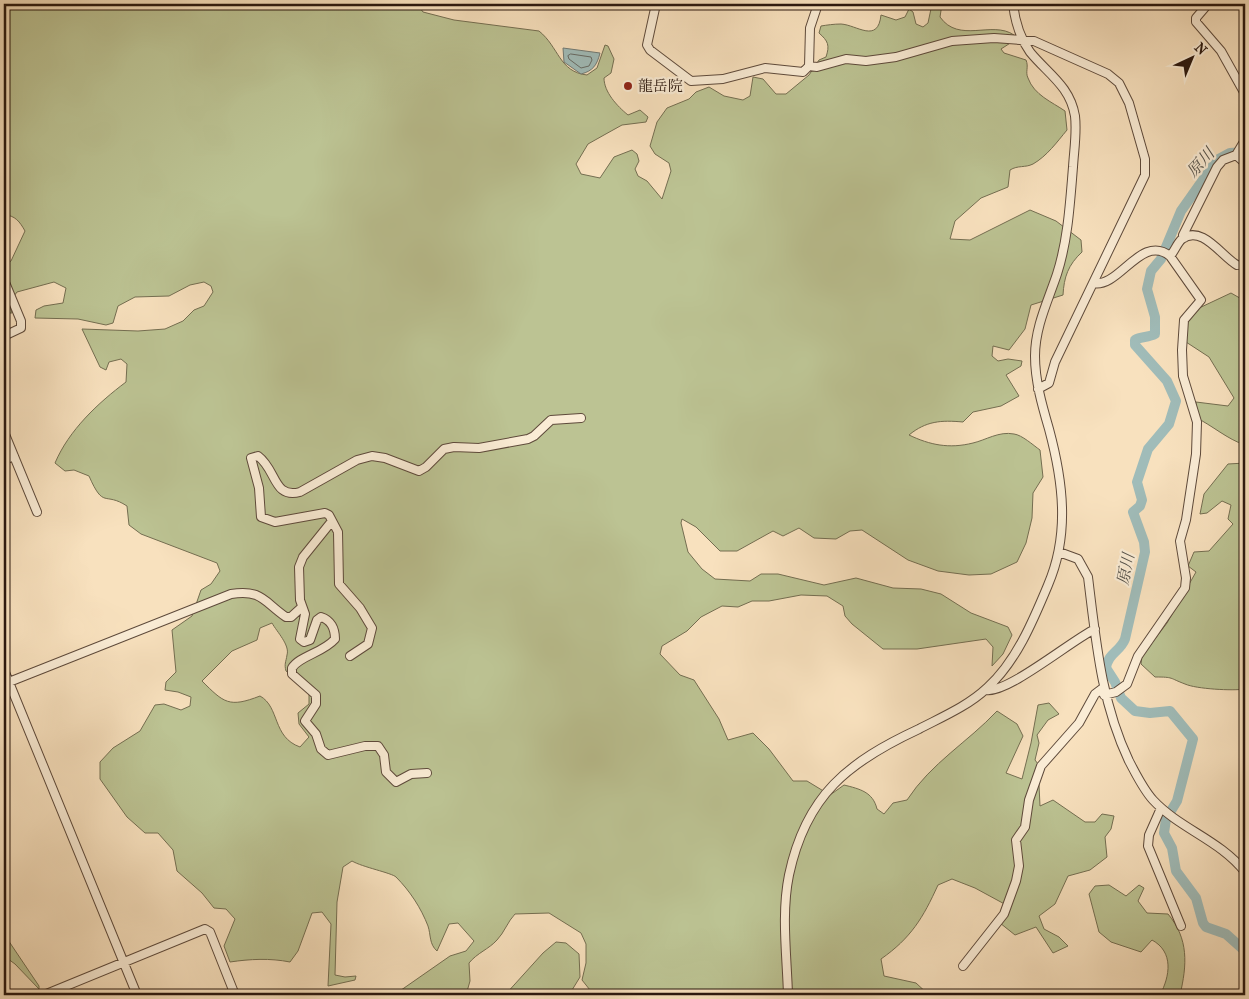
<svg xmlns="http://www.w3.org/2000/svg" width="1249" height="999" viewBox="0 0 1249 999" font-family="'IM FELL French Canon','Noto Serif JP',serif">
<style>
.green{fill:#bcc393;stroke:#746e51;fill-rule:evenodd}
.water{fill:#a0bcb9;stroke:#717a75}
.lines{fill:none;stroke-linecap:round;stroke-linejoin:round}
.shore{stroke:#666a64;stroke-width:1}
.river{stroke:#a0bcb9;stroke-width:10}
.minor-casing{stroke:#5e4a3b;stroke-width:10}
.minor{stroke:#faecd5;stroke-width:8}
.poi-dot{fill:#8f2418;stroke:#faecd5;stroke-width:2}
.labels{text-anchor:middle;stroke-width:4.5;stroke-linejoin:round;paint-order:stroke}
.poi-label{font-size:15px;fill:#2b180f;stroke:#faecd5;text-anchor:start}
.water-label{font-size:16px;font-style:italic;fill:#54514a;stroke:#faecd5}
</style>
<rect width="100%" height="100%" fill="#f8e1be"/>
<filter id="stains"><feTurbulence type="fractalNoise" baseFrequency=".004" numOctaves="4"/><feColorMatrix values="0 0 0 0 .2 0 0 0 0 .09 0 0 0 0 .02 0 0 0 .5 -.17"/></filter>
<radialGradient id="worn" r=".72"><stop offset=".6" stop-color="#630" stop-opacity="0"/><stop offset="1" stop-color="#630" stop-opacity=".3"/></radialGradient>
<path class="green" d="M4 4H417L423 12 454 20 539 31C559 47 559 72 587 75L597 68 605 45 608 46 614 59 611 73 604 78C604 92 617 106 628 115L640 110 648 117 646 122 622 125 604 135 588 144 576 164 581 174 600 178 614 157 632 150 637 154 639 161 635 169 638 176 647 181 662 199 671 171 669 163 655 154 650 146 657 122 667 108 689 99 696 92 709 87 724 96 743 100 750 96 753 77 763 79 776 94H786L809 75 819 60 826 57C830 45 828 41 819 33L821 26C827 25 834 24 841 24 857 25 878 44 881 15L896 20 905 17 909 9 913 12 916 24 923 27 928 23 932 4H942L940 17C959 44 992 20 1014 35L1015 40 1001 49 1004 53 1026 60C1029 67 1025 72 1028 78 1034 95 1052 102 1065 111L1067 130C1057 142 1047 156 1033 164 1025 168 1018 165 1010 170L1008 187 981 198 955 221 950 239 970 240 1030 210 1056 221 1081 240 1082 252C1068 265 1064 277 1063 295L1031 305 1025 329 1009 350 993 346 992 356 998 361 1008 359 1022 361 1021 366 1006 375 1019 396 1001 406 973 412 963 422C941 420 926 421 909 435 930 445 949 449 973 443 986 440 999 431 1014 434 1022 435 1033 445 1040 450L1043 477 1033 493 1032 518 1026 543 1017 562 991 574 969 575 938 571 908 560 862 530 850 531 836 539 814 538 799 528 783 536 773 531 737 551H720L696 527 682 519 681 523 688 552 702 569 715 579 750 581 761 574H778L824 585 856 578 893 588 921 589 941 594 971 613 1008 627 1012 635 1003 654 992 666 993 647 986 639 917 649H883L852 624 845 616 843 606 827 596 801 595 769 601H752L738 607 722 606 701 617 687 631 662 646 660 654 680 675 694 680 719 719 728 740 753 733 769 749 793 781H807L830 795 844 785C860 789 873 792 877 809L884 814 893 803 907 800C931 763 968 742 997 711L1017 724 1023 736 1006 773 1022 779 1031 743 1038 705 1049 703 1059 714 1048 720 1037 735 1039 743 1035 760 1038 764 1040 806 1053 800 1085 822H1095L1102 814 1114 816 1111 829 1105 837 1107 857 1090 870 1068 876 1055 904 1039 916 1044 929 1059 937 1068 946 1053 953 1036 927 1015 935 1000 923 1010 907 975 888 952 879 938 885C923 918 911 938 881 959L884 976 916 983 929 995H594L582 980 586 963V944L581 933 549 913 515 914C508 921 504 933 497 940 489 949 477 953 469 963L470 981 466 995H394L450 956 466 951 474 941 458 923 449 924 437 951C429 944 431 935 428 926 421 908 410 891 396 877 392 873 362 867 352 861L343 867 337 902 335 975 345 977 356 976 355 980 328 986 331 924 322 912 312 913 298 951 290 962C270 958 250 959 230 962L224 946 235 919 226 909 214 908 202 893 177 871 173 850 158 833H145L127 817 100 779V762L113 748 140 731 155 705 164 704 181 710 190 706 191 697 178 692 165 690 166 682 176 672 172 630 192 616 201 590 211 584 220 571 217 563 141 534 129 525 127 506C104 491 104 510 89 476L74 470 65 471 55 463C69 430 98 403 126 382L127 364 121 359 109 362 106 370 100 367 82 329 138 331 165 329 183 321 194 310 204 306 213 292 211 286 204 282 190 285 169 296 135 297 118 306 113 323 106 325 78 319 35 318 36 310 44 306 63 303 66 288 54 282 17 292 9 303 12 313H7L4 310V265L11 261 25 231C20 222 15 215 4 215ZM272 623C277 632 290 645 287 655 286 662 284 664 286 671L309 689V704L298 713 299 724 309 737 300 747C272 737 280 707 260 696 229 708 224 703 202 681L232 651 257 640 260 628Z
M1231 293 1245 301V445C1227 439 1213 426 1195 417L1196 402 1228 406 1234 398 1209 357 1186 342 1187 321 1197 309Z
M1245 463V689C1233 691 1196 689 1185 684 1169 678 1174 677 1155 677L1141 664 1142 656 1167 623 1196 572 1188 566 1194 552 1209 551 1233 524 1228 519 1231 505 1222 501 1207 513 1200 514 1204 494 1228 464Z
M1109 885 1126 896 1139 885 1144 888 1138 901 1147 913 1168 914C1189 939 1187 965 1180 995H1160C1170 976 1174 952 1152 940L1141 952 1111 942 1099 932 1089 894 1095 886Z
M4 934 39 986V989L15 964 4 956Z
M556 942 566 943 579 954 580 977 569 995H505L543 953Z"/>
<path class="water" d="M563 48 600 53C597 65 593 71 581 74L564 62Z"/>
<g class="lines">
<path class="shore" d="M571 54 591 57 592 60 589 66 581 68 569 59 568 56Z"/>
<path class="river" d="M1245 152 1230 153 1217 160 1181 211 1161 259 1151 271 1147 289 1155 317V334C1148 338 1141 336 1135 340V345L1167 381 1176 401 1169 424 1148 449 1137 482 1142 500 1140 506 1133 512 1144 542 1145 552 1125 639C1120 652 1108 653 1106 668L1115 682 1121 698 1135 711 1150 713 1170 711 1193 739 1177 801 1166 819 1164 833 1172 848 1176 871 1196 898 1203 923 1206 927 1226 934 1245 951"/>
<defs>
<path id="minor" d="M656 4 647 45 650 50 691 81 723 79 765 68 803 72 809 66 817 67 846 59 866 61 896 57 952 41 994 38 1034 41 1108 74 1119 83 1129 103 1145 159V175L1055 362 1049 383 1038 389
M1208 4 1196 18V22L1221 51 1245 94
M809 66 810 28 818 4
M1236 155 1245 163
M1184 238 1183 235 1217 167 1223 160 1236 155 1245 140
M4 280 21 321V328L4 336
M1093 283C1119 289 1141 233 1170 256
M4 432 37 512
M4 460 14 456
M332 521 303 557 299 567 300 600 305 614 300 639 304 642 310 640 317 620 321 617C331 620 335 629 335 639 323 653 299 656 292 668V674L316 695V704L305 721 316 734 321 749 328 755 365 746H378L384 755 386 772 396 782 411 774 427 773
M1059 552 1078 559 1088 577C1096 641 1101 702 1129 761 1136 774 1143 789 1153 800 1180 829 1220 840 1245 872
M350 656 368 644 372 628 360 608 339 584 338 532 329 515 325 513 275 522 261 517 259 488 251 458 258 456C277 470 273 499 300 492L357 460 372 456 385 458 419 471 426 467 444 449 454 447 479 448 528 439 534 436 551 420 581 418
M4 670 137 995
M9 682 231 594C262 589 264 602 286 617H291L302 607
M986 690C1007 694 1072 640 1095 629
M1104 695 1116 692 1127 684 1138 656 1185 588 1186 578 1180 541 1186 520 1196 454 1197 422 1183 376 1182 350 1184 320 1201 300 1170 256C1175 251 1177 243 1182 239 1202 224 1222 257 1237 265
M1161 808 1149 835 1148 846 1181 926
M963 966 1004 914 1016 881 1019 866 1016 840 1025 827 1029 800 1041 766 1079 723 1095 694 1103 688
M44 995 205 929 210 932 235 995
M788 995C787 957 781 914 789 875 806 795 848 762 919 729 942 717 968 706 987 688 1016 662 1033 621 1048 585 1070 534 1063 481 1049 429 1042 405 1035 381 1035 356 1035 327 1048 301 1057 274 1068 240 1070 203 1073 167 1074 150 1077 133 1075 116 1070 86 1048 74 1030 52 1020 38 1015 21 1013 4"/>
</defs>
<use href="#minor" class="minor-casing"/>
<use href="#minor" class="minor"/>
</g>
<circle class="poi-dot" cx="628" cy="86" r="5"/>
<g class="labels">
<g class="poi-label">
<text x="638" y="91">龍岳院</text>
</g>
<g class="water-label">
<text transform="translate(1200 162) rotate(-48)" y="6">原川</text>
<text transform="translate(1125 569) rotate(-79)" y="6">原川</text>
</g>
</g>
<rect width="1249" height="999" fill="none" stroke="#f8e1be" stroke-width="20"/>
<rect x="5" y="5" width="1239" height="989" fill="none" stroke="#2b180f" stroke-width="2.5"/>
<rect x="10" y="10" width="1229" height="979" fill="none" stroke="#2b180f"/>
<g transform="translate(1192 58) rotate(44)" stroke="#faecd5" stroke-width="4" paint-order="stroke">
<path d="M0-4L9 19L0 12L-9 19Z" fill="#2b180f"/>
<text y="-8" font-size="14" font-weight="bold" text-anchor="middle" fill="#2b180f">N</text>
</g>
<rect width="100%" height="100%" filter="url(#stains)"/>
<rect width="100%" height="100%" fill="url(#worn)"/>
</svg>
